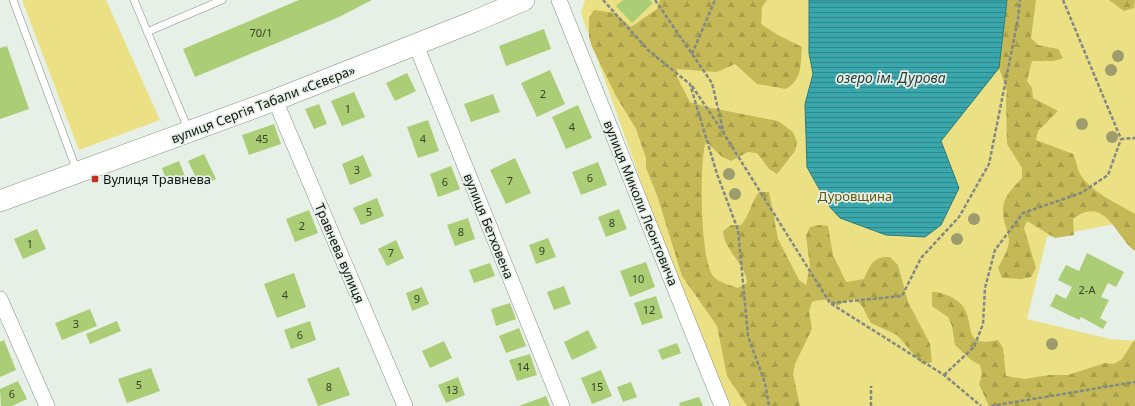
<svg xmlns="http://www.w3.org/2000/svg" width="1135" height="406" viewBox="0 0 1135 406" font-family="'Noto Sans',sans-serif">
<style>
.green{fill:#ebe084}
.forest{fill:url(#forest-firs)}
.water{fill:url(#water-rules);stroke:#2c7b7c}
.building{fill:#aacd75}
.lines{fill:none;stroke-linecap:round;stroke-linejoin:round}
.lane-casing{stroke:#848e86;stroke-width:8}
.street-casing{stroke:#848e86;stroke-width:16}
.secondary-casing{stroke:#848e86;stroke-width:22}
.path{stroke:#828983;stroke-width:2.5;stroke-dasharray:4 2;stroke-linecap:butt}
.lane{stroke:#fff;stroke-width:7}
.street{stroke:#fff;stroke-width:15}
.secondary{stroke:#fff;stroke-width:21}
.tree{fill:#9c9c6d}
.poi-dot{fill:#c03322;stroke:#e6f0e7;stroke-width:1.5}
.labels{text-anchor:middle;stroke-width:3.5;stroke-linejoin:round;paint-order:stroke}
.number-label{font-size:11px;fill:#364229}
.street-label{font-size:13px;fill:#0f1310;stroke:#e6f0e7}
.poi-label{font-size:13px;fill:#0f1310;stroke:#e6f0e7;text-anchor:start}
.park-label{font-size:13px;fill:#5f570a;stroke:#e6f0e7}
.water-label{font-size:14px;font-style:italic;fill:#233c3c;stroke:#e6f0e7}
</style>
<defs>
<pattern id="forest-firs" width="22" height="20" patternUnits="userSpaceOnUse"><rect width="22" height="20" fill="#c4b956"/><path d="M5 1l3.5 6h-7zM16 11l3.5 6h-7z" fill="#a79e4a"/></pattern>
<pattern id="water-rules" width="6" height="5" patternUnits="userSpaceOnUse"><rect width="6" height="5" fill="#39a7ab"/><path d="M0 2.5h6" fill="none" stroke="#2e878a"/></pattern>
</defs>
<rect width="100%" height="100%" fill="#e6f0e7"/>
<path class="green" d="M22 0H106L160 120 79 150Z
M585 0H1135V220L1047 237 1027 319 1110 339 1135 341V406H731L671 266 581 13Z"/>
<path class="forest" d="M660 0H767L762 7 761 24 778 35 802 47C800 66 803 78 786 89L757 84 735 64 717 72 677 69V77L690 102 711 108 778 121 793 132 797 142 795 151 777 174 769 169 757 153 748 152 731 161 721 156 706 141C699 162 700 259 713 276 719 283 730 285 738 288L747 283C746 263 725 253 723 231L731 225H741C750 215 751 202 759 192H769L778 239 799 280 806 285 810 266 806 236 810 227 819 225 828 226 833 255 846 282 864 279C870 265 873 256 890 257L898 265 908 302 930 344 932 362 922 364 897 335 871 323 862 306 855 299 845 301 837 306C829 298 823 299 812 302L809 311 812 329 795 364 793 374 800 406H747L727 376 717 326 682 276 657 195 646 168V158L636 129 616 96 592 47 589 37V18L594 10 615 13 631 27 657 9Z
M1007 0H1036L1031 38 1038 45 1058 49 1063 58 1054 61H1032L1027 81 1032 88 1033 98 1058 111 1038 131 1036 140 1073 154C1076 160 1077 168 1080 174 1092 193 1117 203 1135 214V251C1115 237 1106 194 1073 219L1074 235 1055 238 1027 221 1024 228 1036 268 1031 277 1021 279 1002 278 998 268C1002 260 1009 249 1009 240 1008 230 1003 221 1003 212 1002 198 1013 188 1022 178V168L1007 144 1006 100 1007 91 999 68Z
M1109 0H1135L1134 8 1124 11Z
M932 292C943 292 958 298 964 308 975 326 962 348 998 340L1003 348 1006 376 1025 379 1049 375H1068L1105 363 1114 364 1122 359 1135 339V406H989L979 384 982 374 980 365 971 360 955 345 952 326 948 317 932 306Z"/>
<path class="water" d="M809 0H1007L999 68 941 141 959 188 941 225 925 237 886 235 840 218 828 205 807 167 805 104 813 74 809 53Z"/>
<path class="building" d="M299 0H372L339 17 195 77 183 49Z
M623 0H650L653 3 632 23 616 6Z
M544 29 551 49 506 66 499 46Z
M7 46 29 109 0 119V48Z
M550 70 565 104 537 117 521 83Z
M407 73 416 91 395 101 386 83Z
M354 92 365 117 342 126 331 101Z
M493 94 500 112 471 122 464 104Z
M319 104 327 124 314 129 305 109Z
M578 105 592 138 566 149 552 117Z
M428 120 439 151 418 158 407 127Z
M274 124 281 144 249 155 242 135Z
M204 154 216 179 200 186 188 161Z
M363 155 372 176 350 185 342 164Z
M515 158 531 193 506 204 490 170Z
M179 161 186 179 168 185 162 168Z
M598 162 607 185 581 195 572 172Z
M451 166 460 189 438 197 430 174Z
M377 198 384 216 361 225 353 208Z
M619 209 627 229 606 237 598 217Z
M309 210 318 233 295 242 286 219Z
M468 218 475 239 455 246 447 225Z
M37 229 46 249 23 259 14 239Z
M548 238 556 257 536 264 529 245Z
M396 240 404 258 387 266 378 249Z
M1087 253 1124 272 1116 287 1108 283 1101 297 1109 300 1100 318 1107 322 1103 329 1081 317 1079 320 1050 306 1056 294 1066 299 1072 287 1058 280 1066 265 1079 271Z
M646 262 655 287 630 297 620 271Z
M490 263 495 276 474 283 469 270Z
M294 273 306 307 277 318 264 284Z
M564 286 571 304 554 310 547 292Z
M422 287 429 304 412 311 406 293Z
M656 296 663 318 642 325 634 303Z
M510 303 516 319 496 326 491 309Z
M90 309 97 326 62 340 55 323Z
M117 321 121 331 90 344 86 334Z
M310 321 316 340 291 349 284 330Z
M519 328 526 346 506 353 499 336Z
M588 330 597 348 572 360 564 342Z
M4 340 16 370 0 377V342Z
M444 341 452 358 430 368 422 351Z
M677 343 681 353 662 360 658 350Z
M530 354 537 375 517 381 509 360Z
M339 367 350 395 318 406 307 379Z
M151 368 160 391 127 403 118 379Z
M601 370 612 396 592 404 581 378Z
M458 377 465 395 446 403 438 385Z
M18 381 27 399 12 406H1L0 389Z
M631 382 637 397 623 402 617 387Z
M546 396 550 406H519Z
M699 397 703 406H680L679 403Z"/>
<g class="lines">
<defs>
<path id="lane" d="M13 0 77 171
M134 0 189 131
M147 32 222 0"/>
<path id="street" d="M559 0 722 406
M416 45 562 406
M275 100 405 406
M0 299 47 406"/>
<path id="secondary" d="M0 201 275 100 475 21 524 0"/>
</defs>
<use href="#lane" class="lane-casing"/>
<use href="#street" class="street-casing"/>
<use href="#secondary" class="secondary-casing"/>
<path class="path" d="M603 0 649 51 690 84 717 174 738 230 748 336 765 383 769 406
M655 0 712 83 724 134 830 303 944 375 981 406
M1063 0 1121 139 1135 138
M692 54 715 0
M692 86 723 132
M831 303 902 296 921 258 959 217 989 164 1018 19 1020 0
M944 375 974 347 983 324 985 288 995 250 1023 213 1081 193 1108 175 1121 139
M871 406V386
M991 406 1135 382"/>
<use href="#lane" class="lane"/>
<use href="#street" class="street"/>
<use href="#secondary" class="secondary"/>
</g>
<g class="tree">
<circle cx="1118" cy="56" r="6"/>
<circle cx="1111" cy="70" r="6"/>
<circle cx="1082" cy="124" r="6"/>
<circle cx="1112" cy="137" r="6"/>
<circle cx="729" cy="174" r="6"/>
<circle cx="735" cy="194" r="6"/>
<circle cx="974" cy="219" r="6"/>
<circle cx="957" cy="239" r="6"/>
<circle cx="1052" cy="344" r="6"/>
</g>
<rect class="poi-dot" x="91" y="175" width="8" height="8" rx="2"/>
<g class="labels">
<g class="number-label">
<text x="261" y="37">70/1</text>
<text x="543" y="98">2</text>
<text x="348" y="113">1</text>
<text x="572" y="131">4</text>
<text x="262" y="143">45</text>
<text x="423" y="143">4</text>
<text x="357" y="174">3</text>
<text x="590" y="182">6</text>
<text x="510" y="185">7</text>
<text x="445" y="186">6</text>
<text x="369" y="216">5</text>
<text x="612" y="227">8</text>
<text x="302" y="230">2</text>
<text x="461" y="236">8</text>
<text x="30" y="248">1</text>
<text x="542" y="255">9</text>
<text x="391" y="257">7</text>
<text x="638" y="283">10</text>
<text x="1087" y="294">2-А</text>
<text x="285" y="299">4</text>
<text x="417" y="303">9</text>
<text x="649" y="314">12</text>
<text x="76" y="328">3</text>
<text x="300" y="339">6</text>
<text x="523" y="371">14</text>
<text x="139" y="389">5</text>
<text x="329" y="391">8</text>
<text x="597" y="391">15</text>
<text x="452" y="394">13</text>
<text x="12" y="398">6</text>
</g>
<g class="street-label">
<text transform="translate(263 104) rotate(-21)" y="5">вулиця Сергія Табали «Сєвєра»</text>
<text transform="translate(641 203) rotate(68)" y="5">вулиця Миколи Леонтовича</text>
<text transform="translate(489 226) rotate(68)" y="5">вулиця Бетховена</text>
<text transform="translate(340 253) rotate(67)" y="5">Травнева вулиця</text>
</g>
<g class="poi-label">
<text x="103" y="184">Вулиця Травнева</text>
</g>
<g class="park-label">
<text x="855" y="201">Дуровщина</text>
</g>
<g class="water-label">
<text x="891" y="83">озеро ім. Дурова</text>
</g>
</g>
</svg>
